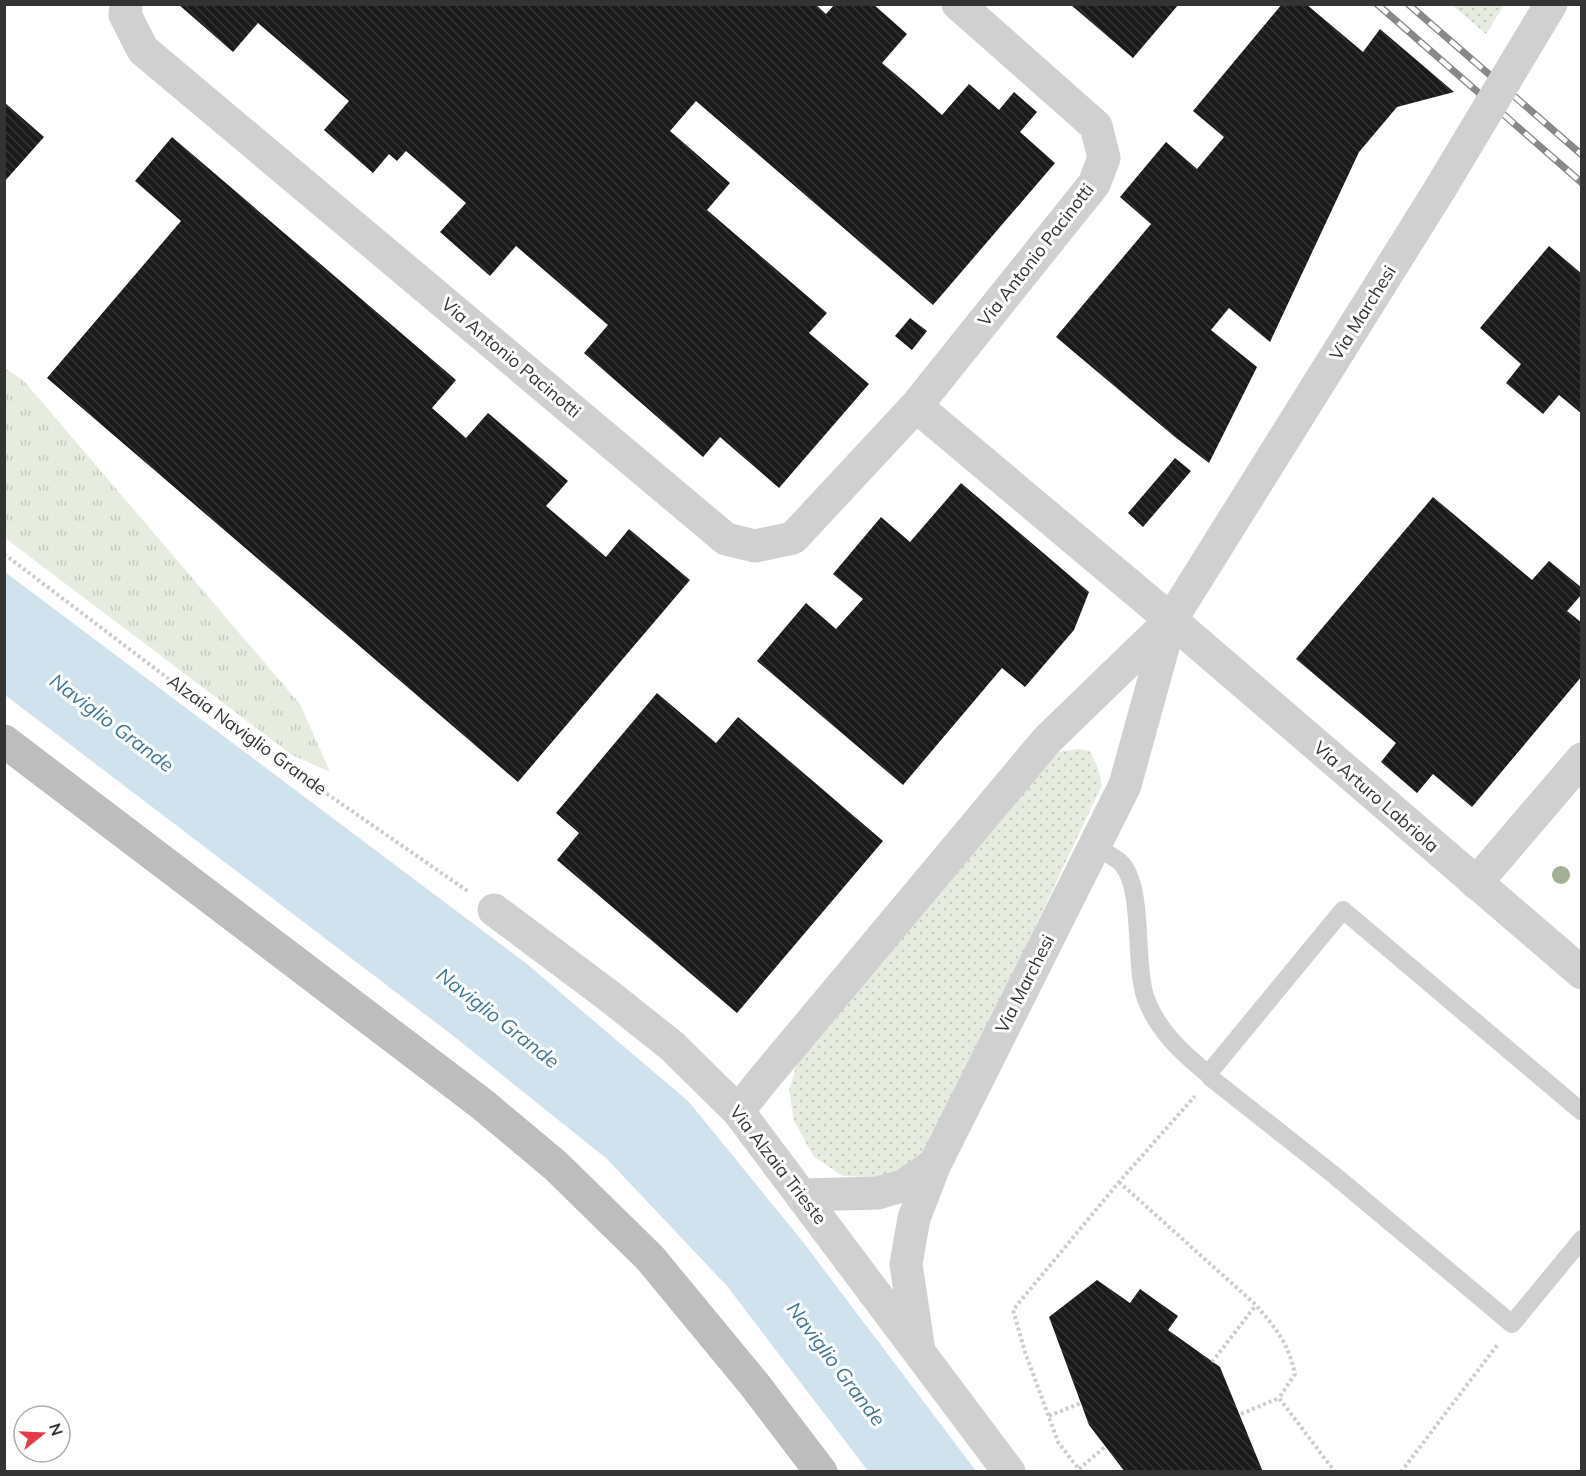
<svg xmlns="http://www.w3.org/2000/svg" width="1586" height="1476" viewBox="0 0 1586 1476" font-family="Mulish,sans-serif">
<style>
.grass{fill:url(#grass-dots)}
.park{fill:url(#park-tufts)}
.water{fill:#cfe2ee}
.building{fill:url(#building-back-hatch)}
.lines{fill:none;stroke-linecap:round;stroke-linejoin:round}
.path{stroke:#cdcdcd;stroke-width:4;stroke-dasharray:3 3;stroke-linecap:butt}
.service{stroke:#d0d0d0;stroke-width:18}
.minor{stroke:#d0d0d0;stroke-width:33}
.secondary{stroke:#bdbdbd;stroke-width:33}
.rail-casing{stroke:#888;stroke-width:7}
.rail{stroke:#fff;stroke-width:4.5;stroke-dasharray:14;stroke-linecap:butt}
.minor-bridge{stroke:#d0d0d0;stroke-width:33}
.tree{fill:#a2b095}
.labels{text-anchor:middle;stroke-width:6;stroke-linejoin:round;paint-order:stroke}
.street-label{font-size:18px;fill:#333;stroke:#fff}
.water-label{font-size:20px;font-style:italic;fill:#3f7597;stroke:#fff}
</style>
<defs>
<pattern id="grass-dots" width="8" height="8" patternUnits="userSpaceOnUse" patternTransform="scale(1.5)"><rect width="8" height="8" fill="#e6ecdf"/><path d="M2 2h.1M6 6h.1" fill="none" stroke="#c6cbc0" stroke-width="1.8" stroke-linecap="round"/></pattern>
<pattern id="park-tufts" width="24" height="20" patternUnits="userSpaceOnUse" patternTransform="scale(1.5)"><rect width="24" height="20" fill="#e6ecdf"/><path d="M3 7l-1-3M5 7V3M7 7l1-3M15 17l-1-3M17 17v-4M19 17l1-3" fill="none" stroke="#c6cbc0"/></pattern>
<pattern id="building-back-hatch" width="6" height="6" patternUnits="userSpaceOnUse" patternTransform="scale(1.5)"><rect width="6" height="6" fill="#1a1a1a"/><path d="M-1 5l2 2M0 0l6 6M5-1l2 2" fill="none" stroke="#333"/></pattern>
</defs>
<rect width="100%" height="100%" fill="#fff"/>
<path class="grass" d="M1452 5H1504L1486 34Z
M1079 749 1090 751 1098 768 1102 785 933 1143 913 1165 877 1177 843 1176 814 1157 794 1121 789 1090 798 1060 1056 752Z"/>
<path class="park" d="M5 368 23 380 300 704 330 772 292 755 5 538Z"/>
<path class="water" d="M5 572 527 964 689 1102 803 1242 976 1471H868L727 1286 607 1159 456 1038 5 695Z"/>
<path class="building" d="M178 4H815L826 14 835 4H873L907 34 882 63 914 90 942 115 969 84 999 110 1014 92 1037 112 1020 132 1055 163 933 305 696 101 670 131 730 183 707 210 827 313 809 333 869 384 779 488 720 437 703 457 584 353 608 325 516 246 490 276 440 232 466 203 406 151 397 161 389 154 373 173 324 130 349 101 258 23 233 52Z
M1070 4H1179L1133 58Z
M1282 4H1306L1363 52 1380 29 1454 92 1397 107 1359 152 1270 342 1229 308 1211 330 1257 367 1209 463 1175 437 1056 337 1151 224 1120 197 1166 142 1197 169 1224 137 1193 111Z
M4 102 44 137 4 182Z
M172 137 456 380 432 408 466 438 488 413 568 481 546 506 606 557 629 529 690 580 518 782 47 378 181 221 135 181Z
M1549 246 1582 274V414L1559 395 1543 414 1506 383 1521 364 1480 328Z
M910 318 927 331 912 350 895 336Z
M1175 458 1191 471 1143 527 1128 513Z
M961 483 1089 592 1074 630 1025 687 1002 668 903 785 757 661 806 603 836 629 863 599 833 574 881 517 910 542Z
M1433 497 1532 580 1549 561 1582 588V594L1567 611 1582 623V676L1472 807 1433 774 1417 793 1381 762 1396 743 1296 659Z
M657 693 716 743 738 717 883 841 737 1013 557 860 579 833 556 813Z
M1097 1280 1130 1303 1140 1289 1178 1316 1168 1330 1220 1367 1263 1472H1125L1089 1425 1049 1317Z"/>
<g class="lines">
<path class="path" d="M4 554 252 742 469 892
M1119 1182 1256 1305C1276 1329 1288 1342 1295 1374L1279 1398 1335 1472
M1212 1362 1256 1305
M1241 1414 1279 1398
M1049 1416 1081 1403
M1079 1469 1106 1446
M1081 1472 1058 1442 1025 1352 1013 1310 1119 1182 1195 1096
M1401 1472 1498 1344"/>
<path class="service" d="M1095 847C1103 852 1116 857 1122 864 1144 889 1134 962 1145 996 1156 1029 1182 1053 1208 1074L1211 1078 1334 1175 1512 1324 1582 1239
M1208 1074 1343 910 1582 1112"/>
<path class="minor" d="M126 4 125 15 143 50 726 539 755 546 793 538 916 406 1094 184 1104 158 1096 126 958 4
M916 406 1171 620 1582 973
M1476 883 1582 759
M494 910 609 996 672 1046 738 1111 1009 1472
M738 1111 762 1081 1047 740 1171 620 1440 189
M802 1195 878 1193 905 1185 935 1164
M919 1351 906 1264 914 1218 935 1164 1125 785 1170 622"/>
<path class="secondary" d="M4 741 482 1104 556 1166 650 1258 754 1384 821 1472"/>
<defs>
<path id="rail" d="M1377 4 1582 183
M1408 4 1582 155"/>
</defs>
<use href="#rail" class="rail-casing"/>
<use href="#rail" class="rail"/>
<path class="minor-bridge" d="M1440 189 1551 4"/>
</g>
<circle class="tree" cx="1561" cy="875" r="9"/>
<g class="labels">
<g class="street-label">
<text transform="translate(1036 255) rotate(-52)" y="6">Via Antonio Pacinotti</text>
<text transform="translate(1363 313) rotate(-58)" y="6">Via Marchesi</text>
<text transform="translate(511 358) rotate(40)" y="6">Via Antonio Pacinotti</text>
<text transform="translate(247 735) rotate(36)" y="6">Alzaia Naviglio Grande</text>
<text transform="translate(1376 797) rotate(41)" y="6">Via Arturo Labriola</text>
<text transform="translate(1025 984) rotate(-63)" y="6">Via Marchesi</text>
<text transform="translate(778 1165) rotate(52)" y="6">Via Alzaia Trieste</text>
</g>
<g class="water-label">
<text transform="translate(112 723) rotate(37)" y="7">Naviglio Grande</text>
<text transform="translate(498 1018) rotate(38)" y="7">Naviglio Grande</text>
<text transform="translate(836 1364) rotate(53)" y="7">Naviglio Grande</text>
</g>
</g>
<rect width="1586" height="1476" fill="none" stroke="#333333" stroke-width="12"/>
<g transform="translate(42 1434) rotate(72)"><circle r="28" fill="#ffffff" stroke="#adadad" stroke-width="1.5"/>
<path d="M0-4.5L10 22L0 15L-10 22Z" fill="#e63946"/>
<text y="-9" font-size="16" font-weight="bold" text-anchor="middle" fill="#333333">N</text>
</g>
</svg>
